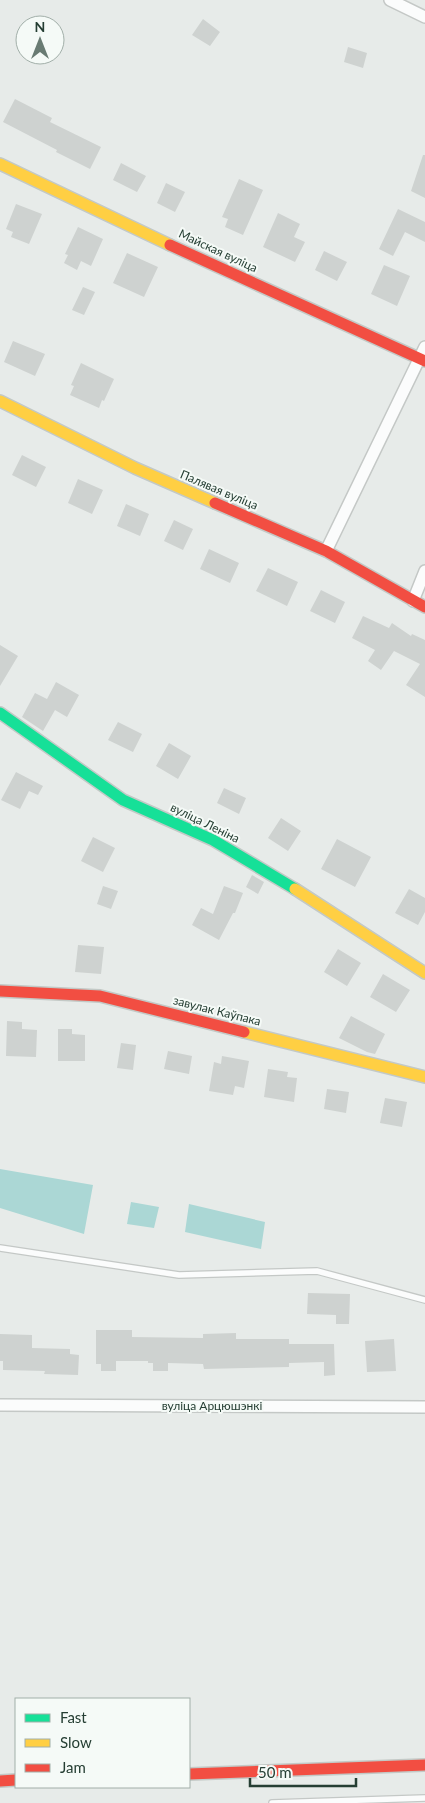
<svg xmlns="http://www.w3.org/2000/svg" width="425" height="1803" viewBox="0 0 425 1803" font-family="Lato,sans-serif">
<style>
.water{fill:#abd7d5}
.building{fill:#ced2d0}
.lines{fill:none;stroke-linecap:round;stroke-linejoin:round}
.lane-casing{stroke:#c4c8c6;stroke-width:8}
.street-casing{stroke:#c4c8c6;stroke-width:14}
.fast-casing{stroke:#c3c9c6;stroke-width:14}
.slow-casing{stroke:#c3c9c6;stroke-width:14}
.jam-casing{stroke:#c3c9c6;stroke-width:14}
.lane{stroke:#fbfcfc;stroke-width:5.5}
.street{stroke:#fbfcfc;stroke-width:11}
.fast{stroke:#16e098;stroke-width:11}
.slow{stroke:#ffcf43;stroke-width:11}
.jam{stroke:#f24e42;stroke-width:11}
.labels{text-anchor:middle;stroke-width:4;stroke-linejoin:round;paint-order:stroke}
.street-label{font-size:12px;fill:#253e33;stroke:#f5faf7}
</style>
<rect width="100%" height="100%" fill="#e7ebe9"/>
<path class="water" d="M0 1169 93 1185 84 1234 0 1208Z
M131 1202 159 1207 154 1228 127 1224Z
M189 1204 265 1222 261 1249 185 1232Z"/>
<path class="building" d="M203 19 220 32 210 46 192 35Z
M348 47 367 53 363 68 344 62Z
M15 99 52 118 50 122 101 147 90 169 56 152 57 150 3 122Z
M423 155H425V198L411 191Z
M121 163 146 176 137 192 113 180Z
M239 179 263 190 243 235 225 227 228 219 222 217Z
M166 183 185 192 175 212 157 203Z
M16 204 42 214 29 244 11 237 13 232 6 229Z
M398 209 425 222V242L405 232 393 256 379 249Z
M278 213 300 224 294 237 305 242 295 262 263 247Z
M78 227 103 239 91 266 81 261 77 270 64 263 68 255 65 254Z
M324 251 347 262 337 281 315 270Z
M127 253 158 267 144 297 113 283Z
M384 265 410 276 397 306 371 294Z
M83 287 95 292 84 315 72 310Z
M13 341 45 354 35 376 4 362Z
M81 363 114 379 104 401 102 400 99 408 70 395 74 386 71 385Z
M22 455 46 467 36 487 12 475Z
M78 479 103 490 92 514 68 503Z
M126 504 149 514 140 536 117 526Z
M174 520 193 529 183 550 164 541Z
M209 549 239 563 230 583 200 569Z
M268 568 298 582 287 606 256 591Z
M321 590 345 602 335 623 310 611Z
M363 616 389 628 392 623 411 636 412 634 425 640V697L406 685 420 664 394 651 381 670 368 661 375 650 352 638Z
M0 645 18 656 0 686Z
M56 682 79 695 67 717 55 710 43 731 22 717 35 693 47 699Z
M118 722 142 734 133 752 108 740Z
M169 743 191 756 178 779 156 766Z
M16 772 43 786 38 795 29 791 20 809 1 800Z
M224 788 246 798 239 814 217 803Z
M281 818 301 831 288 851 268 838Z
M93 837 115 848 103 872 81 861Z
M337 839 371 857 355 887 321 869Z
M252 875 264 882 258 894 246 887Z
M103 886 118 891 111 909 97 904Z
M224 886 243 893 235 913H233L219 940 192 925 201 908 213 914Z
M409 889 425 898V912L418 925 395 913Z
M78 945 104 947 101 974 75 972Z
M338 949 361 963 347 986 324 972Z
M383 974 410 990 396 1012 370 997Z
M351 1016 385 1034 375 1054 367 1052 339 1038Z
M7 1021 22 1022V1029L37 1030 36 1057 6 1056Z
M58 1029H72V1034L85 1035V1061H58Z
M121 1043 136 1045 133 1070 117 1068Z
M168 1051 192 1056 189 1074 164 1069Z
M222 1056 249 1061 244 1088 235 1086 233 1095 209 1091 214 1062 221 1064Z
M268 1069 288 1072 287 1077 297 1078 294 1102 264 1097Z
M327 1089 349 1092 346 1113 324 1109Z
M385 1098 407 1102 402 1127 380 1123Z
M308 1293 350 1294 349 1324H336V1315L307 1314Z
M96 1330H132V1337L203 1338V1334L236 1333V1339H289V1344H334L335 1375 324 1376V1362L289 1363V1367L204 1369 203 1364 168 1363V1371H153V1363H148V1361H116V1371H101V1364H96Z
M0 1334 32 1335V1348L70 1349V1354L79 1355 78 1375 44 1374 45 1371 3 1370V1361H0Z
M394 1339 396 1371 367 1372 365 1341Z"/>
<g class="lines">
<defs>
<path id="lane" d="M0 1248 179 1275 317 1271 425 1300
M272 1803 425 1798"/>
<path id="street" d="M390 0 425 17
M326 551 425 347
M413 601 425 571
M0 1405 425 1407"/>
<path id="fast" d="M0 713 123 800 213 840 295 889"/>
<path id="slow" d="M0 164 170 245
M0 401 135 468 215 503
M295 889 425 973
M244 1032 425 1077"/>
<path id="jam" d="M170 245 425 361
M215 503 326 551 425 607
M0 991 100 996 244 1032
M189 1774 425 1765
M0 1781 16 1780"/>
</defs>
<use href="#lane" class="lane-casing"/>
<use href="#street" class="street-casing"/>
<use href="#fast" class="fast-casing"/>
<use href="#slow" class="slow-casing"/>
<use href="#jam" class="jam-casing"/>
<use href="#lane" class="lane"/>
<use href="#street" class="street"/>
<use href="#fast" class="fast"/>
<use href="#slow" class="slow"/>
<use href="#jam" class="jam"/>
</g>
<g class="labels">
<g class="street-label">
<text transform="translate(218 251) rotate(25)" y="4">Майская вуліца</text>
<text transform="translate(219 490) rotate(23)" y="4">Палявая вуліца</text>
<text transform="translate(205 823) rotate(26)" y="4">вуліца Леніна</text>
<text transform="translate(217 1011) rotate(14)" y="4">завулак Каўпака</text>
<text x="212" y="1410">вуліца Арцюшэнкі</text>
</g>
</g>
<rect x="15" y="1698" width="175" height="90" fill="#f5faf7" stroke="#a2afa9"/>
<rect x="25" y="1714" width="25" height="8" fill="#16e098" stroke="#a2afa9"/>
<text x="60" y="1723" font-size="15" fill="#253e33">Fast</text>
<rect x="25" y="1739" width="25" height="8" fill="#ffcf43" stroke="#a2afa9"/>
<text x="60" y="1748" font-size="15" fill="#253e33">Slow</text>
<rect x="25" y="1764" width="25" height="8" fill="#f24e42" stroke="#a2afa9"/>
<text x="60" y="1773" font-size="15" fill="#253e33">Jam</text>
<g transform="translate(40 40)"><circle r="24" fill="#f5faf7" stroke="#a2afa9"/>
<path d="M0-4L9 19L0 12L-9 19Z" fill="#697b73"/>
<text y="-8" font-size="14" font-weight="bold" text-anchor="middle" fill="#253e33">N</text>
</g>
<path d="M250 1778v8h106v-8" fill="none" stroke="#253e33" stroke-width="2.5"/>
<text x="258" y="1778" font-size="15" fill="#253e33" stroke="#f5faf7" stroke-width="4" paint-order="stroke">50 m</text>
</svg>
